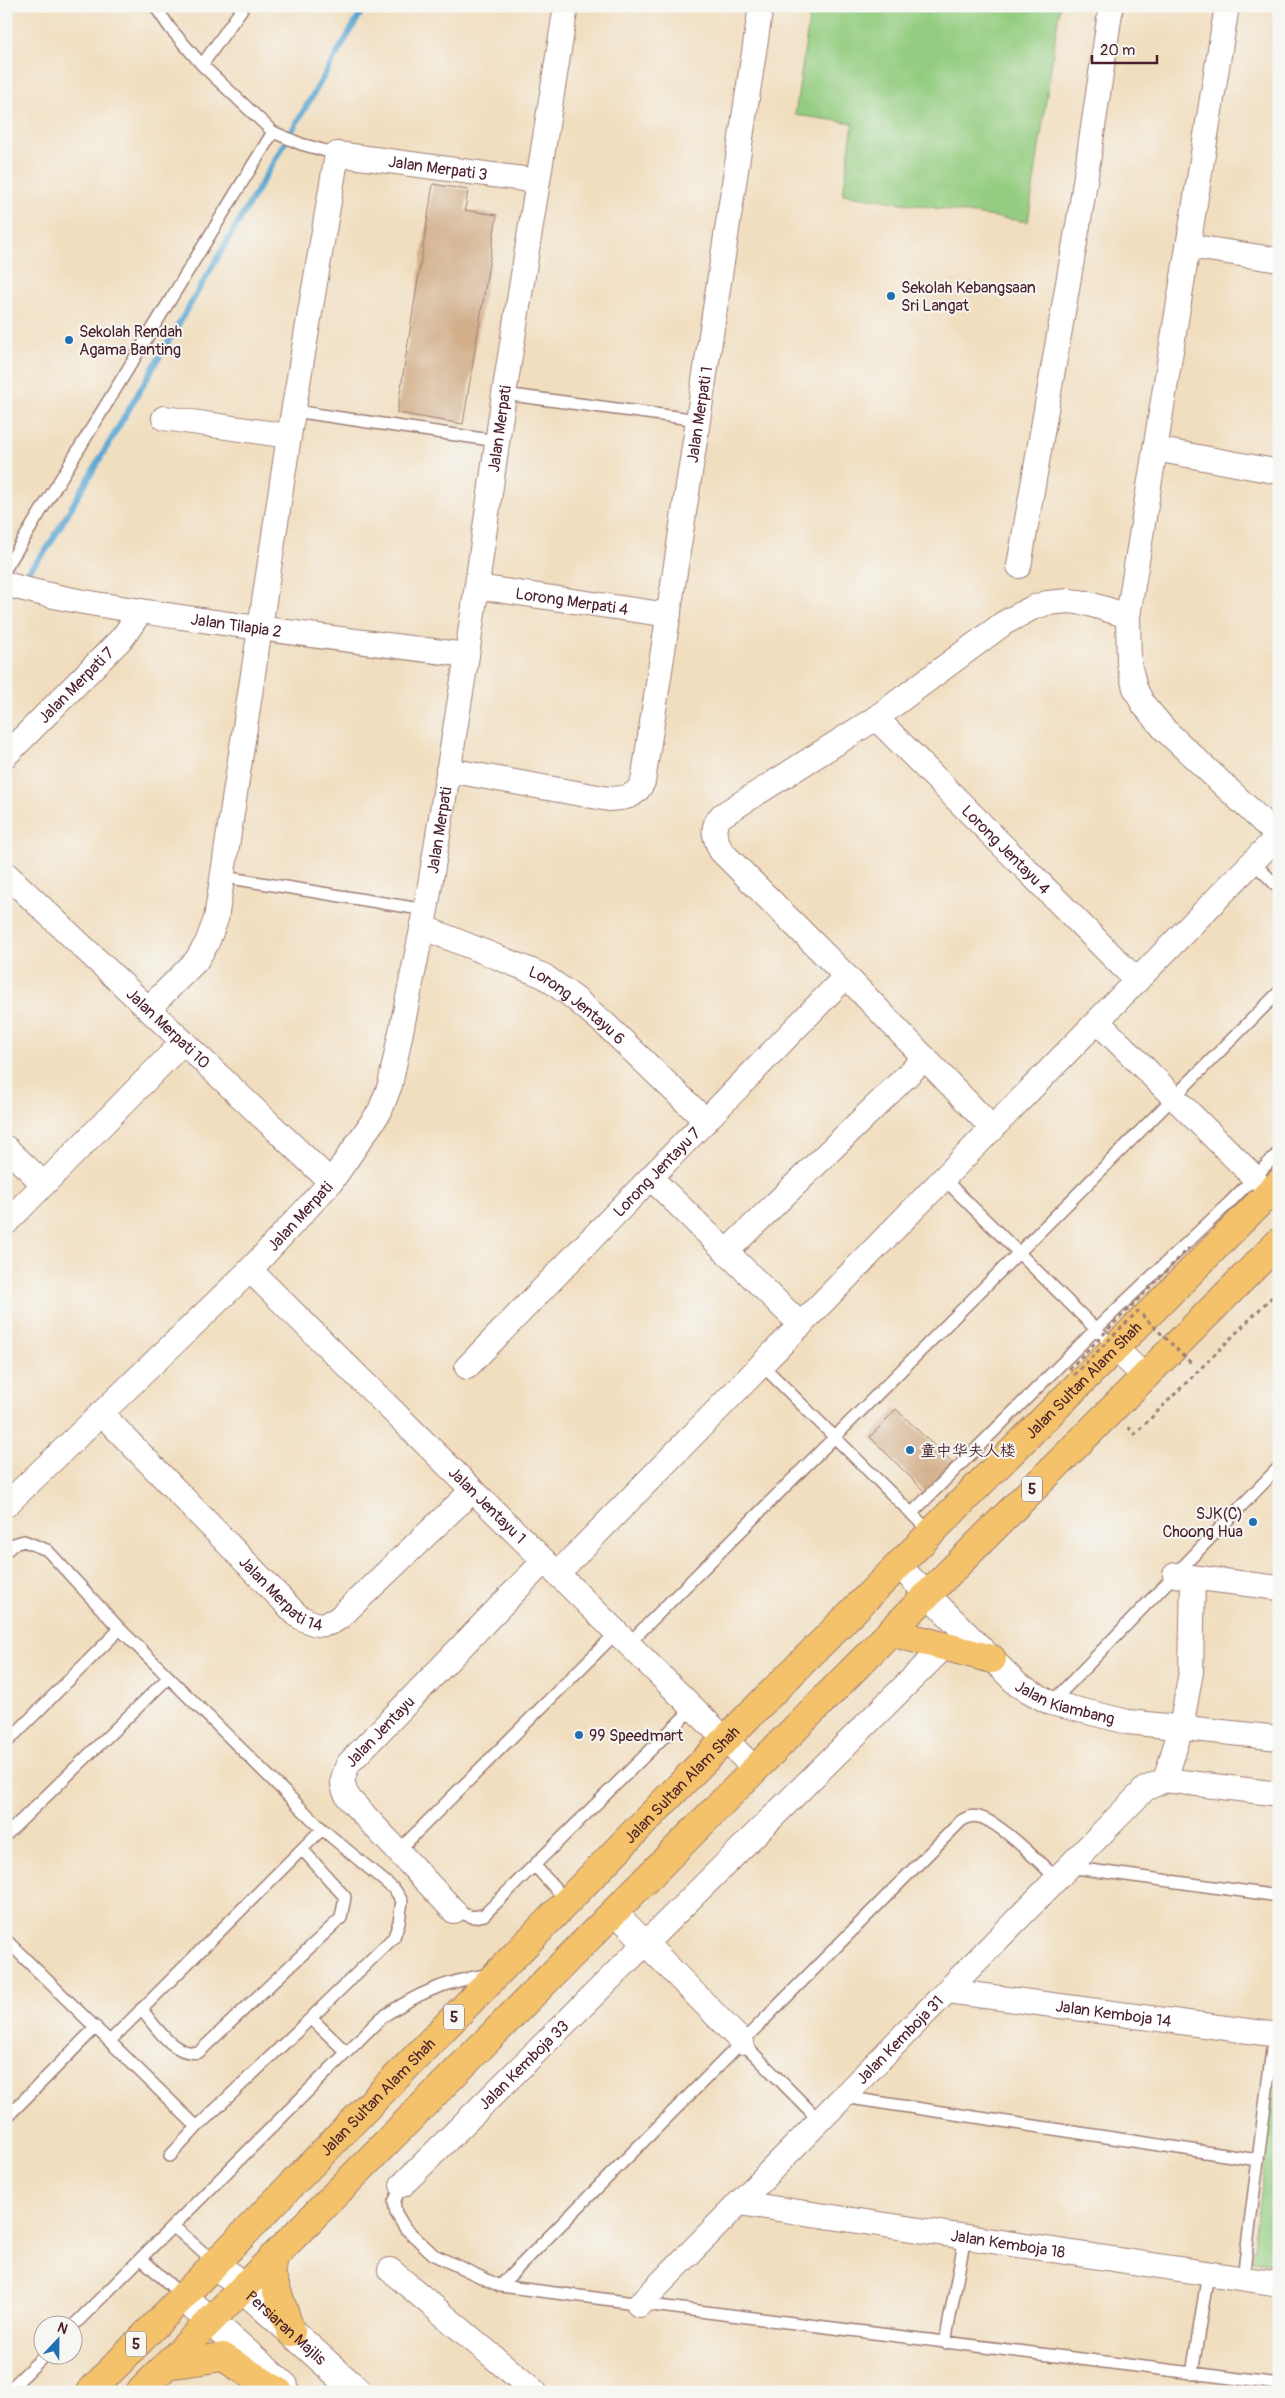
<svg xmlns="http://www.w3.org/2000/svg" width="1285" height="2398" viewBox="0 0 1285 2398" font-family="Pangolin,'LXGW WenKai TC',sans-serif">
<style>
.green{fill:#94cd81;stroke:#6f7656}
.lines{fill:none;stroke-linecap:round;stroke-linejoin:round}
.stream{stroke:#58a6d2;stroke-width:6}
.building{fill:#d2ae89}
.service-casing{stroke:#9e7e75;stroke-width:14}
.minor-casing{stroke:#9e7e75;stroke-width:26}
.tertiary-casing{stroke:#9e7e75;stroke-width:30}
.trunk-casing{stroke:#9e7e75;stroke-width:30}
.path{stroke:#9e7e75;stroke-width:3;stroke-dasharray:4 4;stroke-linecap:butt}
.service{stroke:#fff;stroke-width:11}
.minor{stroke:#fff;stroke-width:24}
.tertiary{stroke:#fff;stroke-width:28}
.trunk{stroke:#f3c26a;stroke-width:28}
.path-bridge{stroke:#9e7e75;stroke-width:3;stroke-dasharray:4 4;stroke-linecap:butt}
.poi-dot{fill:#1f6fb2;stroke:#f6f6f2;stroke-width:2}
.labels{text-anchor:middle;stroke-width:4;stroke-linejoin:round;paint-order:stroke}
.shield{fill:#f6f6f2;stroke:#7e6067;stroke-width:1}
.shield-label{font-size:15px;font-weight:bold;fill:#4a1f2b}
.street-label{font-size:16px;fill:#4a1f2b;stroke:#f6f6f2}
.poi-label{font-size:16px;fill:#4a1f2b;stroke:#f6f6f2;text-anchor:start}
</style>
<rect width="100%" height="100%" fill="#f6f6f2"/>
<filter id="ink" filterUnits="userSpaceOnUse"><feTurbulence type="fractalNoise" baseFrequency=".02" numOctaves="2"/><feDisplacementMap in="SourceGraphic" scale="10" xChannelSelector="R" yChannelSelector="G"/><feConvolveMatrix kernelMatrix="1 2 1 2 8 2 1 2 1" color-interpolation-filters="sRGB"/></filter>
<filter id="wash" filterUnits="userSpaceOnUse"><feTurbulence type="fractalNoise" baseFrequency=".0096" numOctaves="4" result="noise"/><feDisplacementMap in="SourceGraphic" scale="20" xChannelSelector="R" yChannelSelector="G"/><feGaussianBlur stdDeviation="1.12" result="paint"/><feColorMatrix in="noise" values="0 0 0 0 0 0 0 0 0 0 0 0 0 0 0 0 0 1.4 0 .05"/><feComposite in="paint" operator="in"/></filter>
<g filter="url(#wash)">
<rect width="100%" height="100%" fill="#f1debf"/>
<path class="green" d="M811 6H1060L1028 222 843 194 853 123 795 115Z
M1279 2050V2265L1252 2262Z"/>
<g class="lines">
<path class="stream" d="M19 582 47 549 365 6"/>
</g>
<g id="blocks">
<path class="building" d="M433 184 468 190 465 210 497 215 463 424 397 413Z
M896 1409 952 1463 926 1493 870 1437Z"/>
</g>
</g>
<g filter="url(#ink)">
<use href="#blocks" fill-opacity="0" stroke="#9e7e75" stroke-width="1"/>
<g class="lines">
<defs>
<path id="service" d="M155 6 170 28 202 65 273 132 301 144 337 154
M202 65 244 6
M504 394 699 420
M294 411 497 441
M6 568 273 132
M1253 862 1279 888
M224 877 426 910
M944 1179 1115 1348
M762 1365 931 1533
M912 1513 1096 1329 1229 1203 1279 1152
M6 1551 14 1544 24 1541 47 1550 120 1629 322 1829 395 1890 402 1901 399 1922 394 1937 311 2018 346 2052
M628 1644 1279 992
M1051 1703 1279 1467
M6 1743 120 1629
M6 1835 169 1677
M398 1851 616 1633
M535 1866 567 1901
M1068 1867 1279 1896
M454 1911 473 1917 484 1915 693 1708
M6 1940 197 2127
M141 2009C156 2026 173 2057 199 2052L341 1918 345 1897 302 1849
M110 2041 322 1829
M742 2042 820 2121
M843 2097 1258 2160
M6 2118 96 2027
M170 2156 197 2127 311 2018
M402 2185 394 2202 396 2213 405 2228 434 2255 500 2286 1279 2384
M173 2226 215 2263
M141 2258 182 2296
M1243 2278 1274 2034
M500 2286 961 1821C967 1817 972 1815 979 1817 1000 1822 1040 1863 1057 1879
M72 2327 381 2018C419 1992 445 1982 490 1974
M945 2343 965 2237
M1192 2374 1208 2273
M7 2392 44 2356"/>
<g id="minor">
<path d="M1227 6 1128 616 1129 664 1135 688 1143 704 1165 730 1278 836"/>
<path d="M1188 246 1279 260"/>
<path d="M164 418 289 436"/>
<path d="M1155 449 1279 472"/>
<path d="M1019 566 1082 202 1111 6"/>
<path id="s1" d="M6 584C63 601 123 608 181 617 276 631 371 643 467 655"/>
<path id="s2" d="M477 587 669 615"/>
<path id="s3" d="M876 718 1137 981"/>
<path id="s4" d="M6 755 123 637 141 611"/>
<path id="s5" d="M448 770 609 799C625 798 635 798 643 782L761 6"/>
<path id="s6" d="M6 874 331 1182"/>
<path id="s7" d="M422 927 544 976 573 997 606 1025 706 1121"/>
<path id="s8" d="M148 1009 196 961 207 943 216 919 289 436 337 154 538 181"/>
<path d="M1098 1022 1254 1177"/>
<path d="M993 1129 846 976 721 851C715 838 710 828 721 816L876 718 1004 623 1032 608 1047 603 1069 601 1086 603 1128 616"/>
<path d="M6 1148 44 1184"/>
<path d="M651 1178 801 1325"/>
<path d="M6 1223 183 1042"/>
<path d="M726 1252 925 1058"/>
<path id="s9" d="M250 1270 755 1769"/>
<path d="M1116 1349 1144 1376"/>
<path id="s10" d="M467 1367 846 976"/>
<path id="s11" d="M101 1413 298 1616C314 1625 324 1629 340 1617L473 1490"/>
<path id="s12" d="M6 1505 250 1270 331 1182 380 1111 390 1085 426 910 467 655 504 394 566 6"/>
<path id="s13" d="M899 1566 1018 1685 1051 1703 1128 1722 1279 1738"/>
<path d="M557 1574 1279 835"/>
<path d="M1175 1575 1279 1588"/>
<path d="M1165 1780 1181 1728 1191 1672 1193 1578"/>
<path d="M1165 1780 1279 1794"/>
<path id="s14" d="M454 1911 351 1801C340 1787 341 1778 349 1763L544 1561"/>
<path d="M614 1911 742 2042"/>
<path id="s15" d="M947 1991 1279 2035"/>
<path id="s16" d="M402 2185 945 1646"/>
<path id="s17" d="M739 2203 1279 2284"/>
<path d="M390 2270 535 2392"/>
<path id="s18" d="M639 2305 1145 1789 1165 1780"/>
</g>
<g id="tertiary">
<path id="s19" d="M215 2263 358 2392"/>
<path d="M182 2296 284 2386"/>
</g>
<g id="trunk">
<path d="M890 1632 992 1659"/>
<path d="M272 2258 271 2274 291 2332"/>
<path d="M167 2365 223 2357 279 2392"/>
<path id="s20" d="M90 2392 694 1771 1279 1183"/>
<path d="M140 2392 927 1595 1279 1242"/>
</g>
</defs>
<use href="#service" class="service-casing"/>
<use href="#minor" class="minor-casing"/>
<use href="#tertiary" class="tertiary-casing"/>
<use href="#trunk" class="trunk-casing"/>
<path class="path" d="M1128 1427 1135 1434 1279 1290"/>
<use href="#service" class="service"/>
<use href="#minor" class="minor"/>
<use href="#tertiary" class="tertiary"/>
<use href="#trunk" class="trunk"/>
<path class="path-bridge" d="M1069 1369 1189 1248
M1074 1375 1138 1311 1191 1363"/>
</g>
</g>
<g class="poi-dot">
<circle cx="891" cy="296" r="5"/>
<circle cx="69" cy="340" r="5"/>
<circle cx="910" cy="1450" r="5"/>
<circle cx="1253" cy="1522" r="5"/>
<circle cx="579" cy="1735" r="5"/>
</g>
<g class="labels">
<g class="shield">
<rect x="1022" y="1476.5" width="20" height="25" rx="4"/>
<rect x="444" y="2004.5" width="20" height="25" rx="4"/>
<rect x="126" y="2331.5" width="20" height="25" rx="4"/>
</g>
<g class="shield-label">
<text x="1032" y="1494">5</text>
<text x="454" y="2022">5</text>
<text x="136" y="2349">5</text>
</g>
<g class="street-label">
<text dy="6" stroke="none"><textPath href="#s8" startOffset="991">Jalan Merpati 3</textPath></text>
<text dy="6" stroke="none"><textPath href="#s5" startOffset="576">Jalan Merpati 1</textPath></text>
<text dy="6" stroke="none"><textPath href="#s12" startOffset="1238">Jalan Merpati</textPath></text>
<text dy="6" stroke="none"><textPath href="#s2" startOffset="96">Lorong Merpati 4</textPath></text>
<text dy="6" stroke="none"><textPath href="#s1" startOffset="234">Jalan Tilapia 2</textPath></text>
<text dy="6" stroke="none"><textPath href="#s4" startOffset="99">Jalan Merpati 7</textPath></text>
<text dy="6" stroke="none"><textPath href="#s12" startOffset="832">Jalan Merpati</textPath></text>
<text dy="6" stroke="none"><textPath href="#s3" startOffset="185">Lorong Jentayu 4</textPath></text>
<text dy="6" stroke="none"><textPath href="#s7" startOffset="175">Lorong Jentayu 6</textPath></text>
<text dy="6" stroke="none"><textPath href="#s6" startOffset="224">Jalan Merpati 10</textPath></text>
<text dy="6" stroke="none"><textPath href="#s10" startOffset="272">Lorong Jentayu 7</textPath></text>
<text dy="6" stroke="none"><textPath href="#s12" startOffset="412">Jalan Merpati</textPath></text>
<text dy="6" stroke="none"><textPath href="#s20" startOffset="1418">Jalan Sultan Alam Shah</textPath></text>
<text dy="6" stroke="none"><textPath href="#s9" startOffset="334">Jalan Jentayu 1</textPath></text>
<text dy="6" stroke="none"><textPath href="#s11" startOffset="256">Jalan Merpati 14</textPath></text>
<text dy="6" stroke="none"><textPath href="#s13" startOffset="219">Jalan Kiambang</textPath></text>
<text dy="6" stroke="none"><textPath href="#s14" startOffset="236">Jalan Jentayu</textPath></text>
<text dy="6" stroke="none"><textPath href="#s20" startOffset="848">Jalan Sultan Alam Shah</textPath></text>
<text dy="6" stroke="none"><textPath href="#s15" startOffset="168">Jalan Kemboja 14</textPath></text>
<text dy="6" stroke="none"><textPath href="#s18" startOffset="372">Jalan Kemboja 31</textPath></text>
<text dy="6" stroke="none"><textPath href="#s16" startOffset="171">Jalan Kemboja 33</textPath></text>
<text dy="6" stroke="none"><textPath href="#s20" startOffset="412">Jalan Sultan Alam Shah</textPath></text>
<text dy="6" stroke="none"><textPath href="#s17" startOffset="272">Jalan Kemboja 18</textPath></text>
<text dy="6" stroke="none"><textPath href="#s19" startOffset="96">Persiaran Majlis</textPath></text>
</g>
<g class="poi-label">
<text x="901" y="293">Sekolah Kebangsaan<tspan x="901" dy="18">Sri Langat</tspan></text>
<text x="79" y="337">Sekolah Rendah<tspan x="79" dy="18">Agama Banting</tspan></text>
<text x="920" y="1456">童中华夫人楼</text>
<text x="1243" y="1519" text-anchor="end">SJK(C)<tspan x="1243" dy="18">Choong Hua</tspan></text>
<text x="589" y="1741">99 Speedmart</text>
</g>
</g>
<rect width="1285" height="2398" fill="none" stroke="#f6f6f2" stroke-width="25"/>
<g transform="translate(58 2340) rotate(22)"><circle r="24" fill="#f6f6f2" stroke="#b1a0a2"/>
<path d="M0-4L9 19L0 12L-9 19Z" fill="#1f6fb2"/>
<text y="-8" font-size="14" font-weight="bold" text-anchor="middle" fill="#4a1f2b">N</text>
</g>
<path d="M1092 55v8h65v-8" fill="none" stroke="#4a1f2b" stroke-width="2.5"/>
<text x="1100" y="55" font-size="15" fill="#4a1f2b" stroke="#f6f6f2" stroke-width="4" paint-order="stroke">20 m</text>
</svg>
